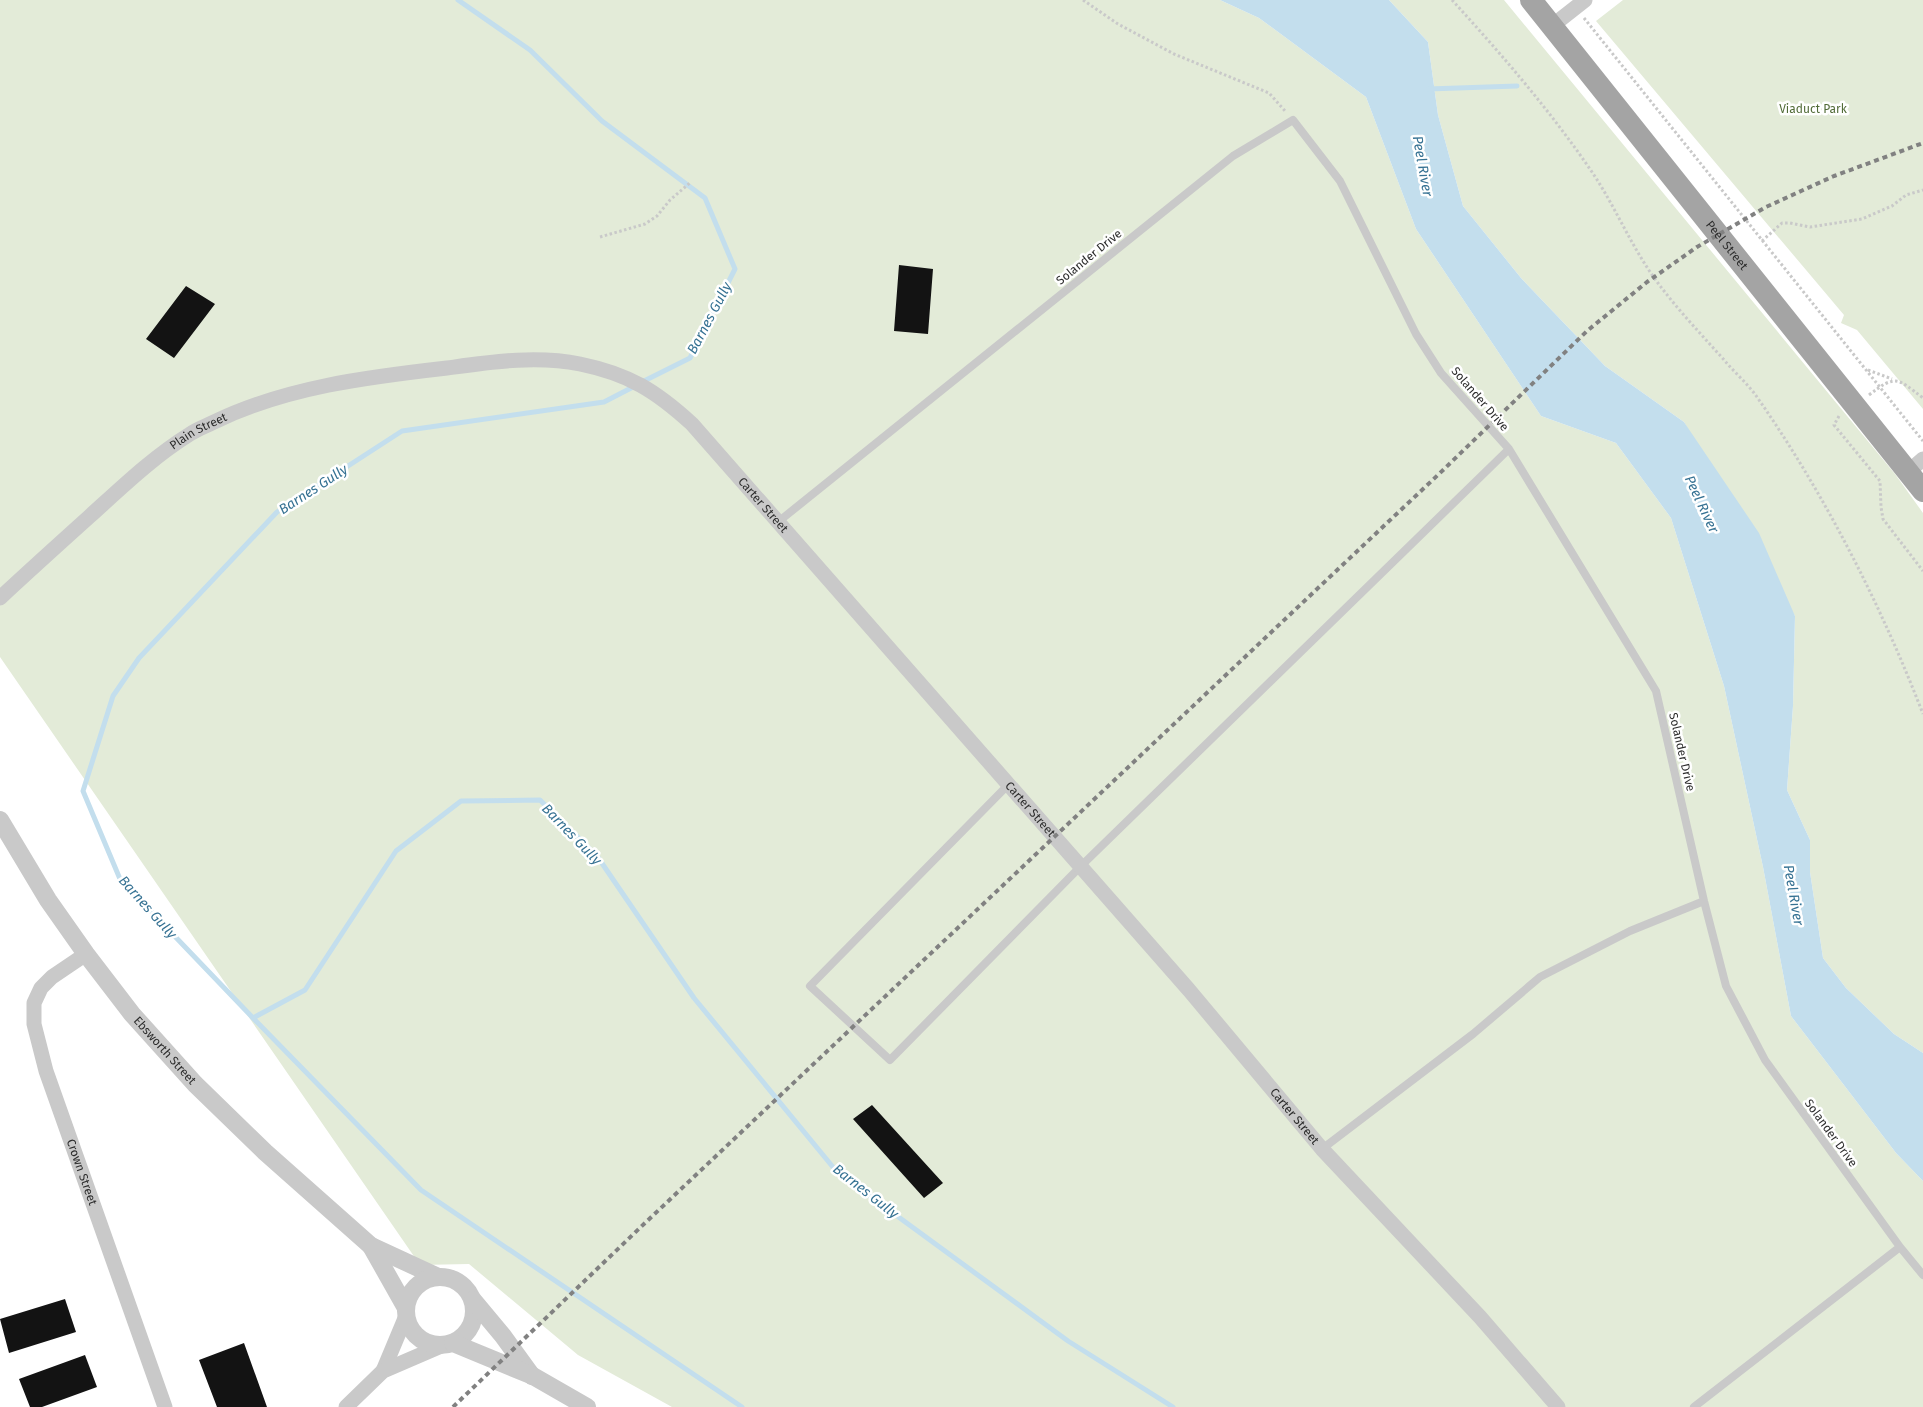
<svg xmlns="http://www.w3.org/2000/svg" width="1923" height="1407" viewBox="0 0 1923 1407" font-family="'Fira Sans',sans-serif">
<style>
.green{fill:#e3ebd8}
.water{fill:#c3deed}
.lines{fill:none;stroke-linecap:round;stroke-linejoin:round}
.stream{stroke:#c3deed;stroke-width:5}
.building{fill:#131313}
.path{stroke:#c9c9c9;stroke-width:3;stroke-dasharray:2.5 2.5;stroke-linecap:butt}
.service{stroke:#c9c9c9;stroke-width:8}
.minor{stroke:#c9c9c9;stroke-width:15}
.tertiary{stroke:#c9c9c9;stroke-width:18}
.primary{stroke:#a4a4a4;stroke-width:22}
.rail{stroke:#818181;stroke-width:4;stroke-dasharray:5 4;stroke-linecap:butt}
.labels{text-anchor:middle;stroke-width:5;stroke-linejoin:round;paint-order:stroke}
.park-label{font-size:12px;fill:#516b37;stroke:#fff}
.street-label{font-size:12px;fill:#2c2c2c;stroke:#fff}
.water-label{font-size:14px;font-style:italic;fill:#367293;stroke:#fff}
</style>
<rect width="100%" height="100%" fill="#fff"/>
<path class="green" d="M0 0H1220L1259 18 1366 97 1416 229 1541 416 1616 443 1671 518 1724 686 1763 867 1791 1016 1896 1153 1923 1181V1407H672L578 1355 469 1264 420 1265 0 657Z
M1389 0H1504L1895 474 1923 513V1053L1894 1034 1846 988 1823 958 1810 872V840L1787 790 1793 706 1795 616 1684 422 1605 366 1521 278 1463 206 1438 115 1428 42Z
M1623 0H1923V409L1857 330 1841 323 1844 315 1596 21Z"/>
<path class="water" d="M1220 0H1389L1428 42 1438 115 1463 206 1521 278 1605 366 1684 422 1759 533 1795 616 1793 706 1787 790 1810 840V872L1823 958 1846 988 1894 1034 1923 1053V1181L1896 1153 1791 1016 1763 867 1724 686 1671 518 1616 443 1541 416 1416 229 1366 97 1259 18Z"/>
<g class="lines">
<path class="stream" d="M458 0 530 50 602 121 705 198 735 269 690 358 642 382
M1428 89 1517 86
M635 386 604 402 402 431 277 512 139 658 113 696 83 791 120 879 253 1018 305 990 396 851 461 801 540 800 597 856 694 998 837 1172 1068 1341 1173 1407
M253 1018 421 1190 742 1407"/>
</g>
<path class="building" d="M899 265 933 269 928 334 894 331Z
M186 286 215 304 174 358 146 339Z
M872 1105 943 1183 924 1198 853 1119Z
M65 1299 76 1332 9 1353 0 1319Z
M244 1343 267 1407H217L199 1360Z
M85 1355 97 1387 42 1407H30L19 1379Z"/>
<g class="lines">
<path class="path" d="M1083 0 1118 24 1174 54 1269 93 1286 112
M1452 0C1503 56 1554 115 1596 178 1617 211 1632 247 1655 279 1676 308 1701 334 1725 361 1735 373 1748 384 1757 397 1824 493 1881 605 1923 714
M1584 18 1923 441
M600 237 645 224 657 216 670 200 691 182
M1762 241 1782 223H1790L1810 227 1862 219 1892 206 1906 195 1923 190
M1868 370 1892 379
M1869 395C1896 374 1897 378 1923 398
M1839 416 1834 425 1880 481 1881 507 1883 519 1923 571"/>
<path class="service" d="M778 522 1233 156 1293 120 1340 181 1416 334 1441 373 1509 449 1656 691 1704 901 1726 986 1765 1060 1900 1247 1923 1275
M1008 785 810 986 890 1060 1080 867 1509 449
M1322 1149 1473 1034 1540 977 1630 931 1704 901
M1694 1407 1900 1247"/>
<g class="minor">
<path d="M1552 26 1585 0"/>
<path d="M1908 472 1923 459"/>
<path id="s1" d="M0 598C30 570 60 543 90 516 122 487 153 457 190 434 197 429 206 426 214 422 286 387 368 377 447 368 491 362 536 355 580 364 629 374 656 391 692 424L1189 990 1322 1149 1480 1317 1558 1407"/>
<path id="s2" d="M86 954 52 977 41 988 34 1003V1024L46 1071 165 1407"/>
<path d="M383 1371 406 1316"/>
<path d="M346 1407 383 1371 441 1346"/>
</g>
<g class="tertiary">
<path id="s3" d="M0 820 48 900 86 954 132 1014 195 1084 265 1152 371 1246 438 1277"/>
<path d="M371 1246 406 1308"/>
<circle cx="440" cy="1311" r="34"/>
<path d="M473 1300 503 1336 532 1376"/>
<path d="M453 1343 533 1376 587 1407"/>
</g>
<path class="primary" id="s4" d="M1531 0 1923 491"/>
<path class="rail" d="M453 1407 645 1223 1440 473 1587 331 1647 282 1697 247 1766 207 1834 176 1923 143"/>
</g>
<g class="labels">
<g class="park-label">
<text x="1813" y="113">Viaduct Park</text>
</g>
<g class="street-label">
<text dy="4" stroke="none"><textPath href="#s4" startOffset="314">Peel Street</textPath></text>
<text transform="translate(1089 257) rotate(-39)" y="4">Solander Drive</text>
<text transform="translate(1480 399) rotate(49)" y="4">Solander Drive</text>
<text dy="4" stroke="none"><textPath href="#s1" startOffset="260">Plain Street</textPath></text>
<text dy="4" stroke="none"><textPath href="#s1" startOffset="889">Carter Street</textPath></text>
<text transform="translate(1682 752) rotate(77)" y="4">Solander Drive</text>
<text dy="4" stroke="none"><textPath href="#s1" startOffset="1294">Carter Street</textPath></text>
<text dy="4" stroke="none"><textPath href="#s3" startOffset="284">Ebsworth Street</textPath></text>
<text dy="4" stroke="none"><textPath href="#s1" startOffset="1699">Carter Street</textPath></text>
<text transform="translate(1831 1133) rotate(54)" y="4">Solander Drive</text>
<text dy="4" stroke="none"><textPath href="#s2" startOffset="250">Crown Street</textPath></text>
</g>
<g class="water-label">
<text transform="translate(1423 166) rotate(80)" y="5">Peel River</text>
<text transform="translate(709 318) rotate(-62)" y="5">Barnes Gully</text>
<text transform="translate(313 489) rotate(-33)" y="5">Barnes Gully</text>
<text transform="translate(1702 504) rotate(65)" y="5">Peel River</text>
<text transform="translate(572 834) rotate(46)" y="5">Barnes Gully</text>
<text transform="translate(1794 895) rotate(80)" y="5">Peel River</text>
<text transform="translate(148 907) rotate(48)" y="5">Barnes Gully</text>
<text transform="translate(866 1191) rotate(38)" y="5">Barnes Gully</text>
</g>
</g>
</svg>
